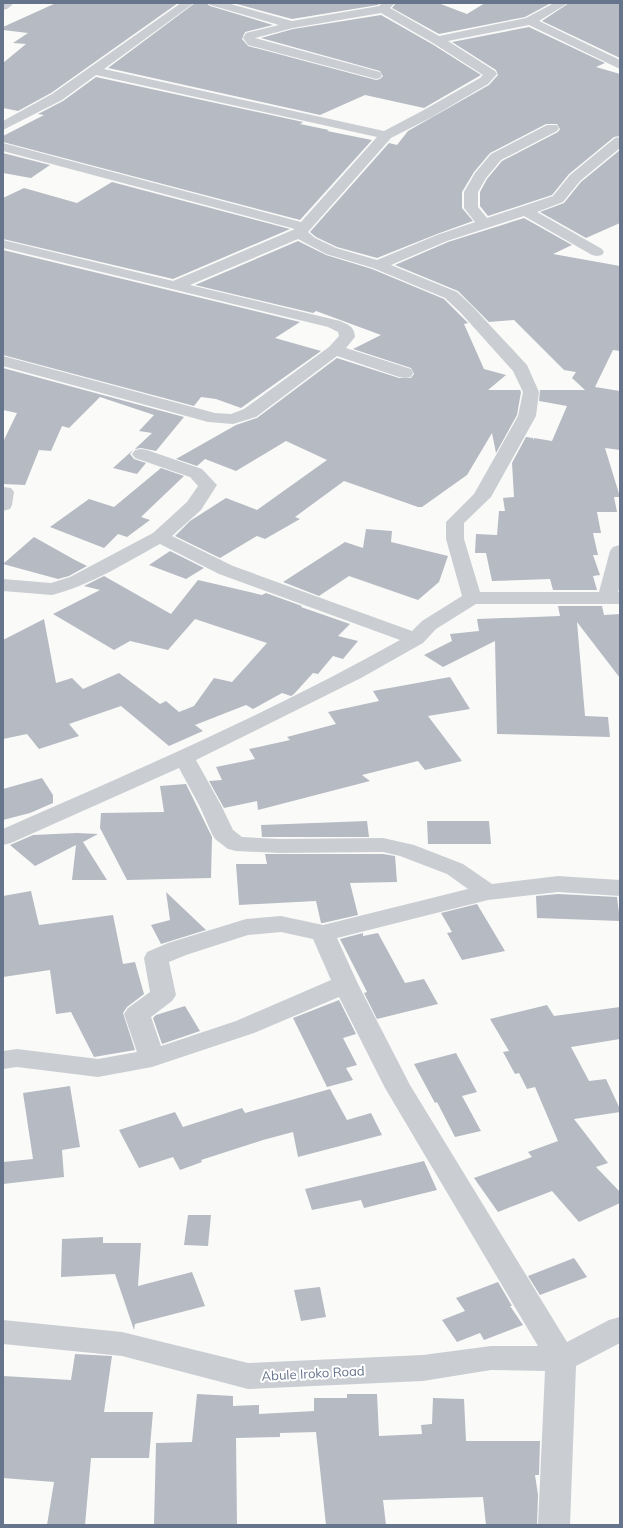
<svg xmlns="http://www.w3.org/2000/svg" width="623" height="1528" viewBox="0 0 623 1528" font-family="Mulish,sans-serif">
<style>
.building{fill:#b5bac3}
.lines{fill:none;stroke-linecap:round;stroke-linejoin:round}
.minor{fill:#cacdd2;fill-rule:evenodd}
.labels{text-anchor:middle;stroke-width:4;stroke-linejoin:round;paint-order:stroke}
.near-street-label{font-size:13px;fill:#66748c;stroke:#fff}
</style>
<rect width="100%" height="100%" fill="#fafaf8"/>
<path class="building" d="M56 3H178L51 93 18 111 3 108V63L26 44 13 43 28 33 3 30V27Z
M195 3H206L210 6 273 25 245 32 242 39 248 46 376 80 380 79 383 76 380 71 261 38 293 29 381 15 432 44 481 75 424 108 365 95 320 115 108 68Z
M233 3H380L378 5 292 19Z
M396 3H438L467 14 485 3H551L525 17 439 34 392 8Z
M569 3H620V58L542 21Z
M529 27 605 63 596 67 620 74V136L614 137 569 174 552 195 488 216 480 206V192L487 179 502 161 558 132 560 129 557 124H546L490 153 474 172 462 192V208L473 221 437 234 377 258 337 247 316 237 310 232 389 143 397 145 408 131 489 85 498 75 496 70 452 42Z
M96 77 303 122 300 124 329 130 327 131 372 140 300 220 3 142V136L44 115 38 114 63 101Z
M620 150V223L586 238 540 212 564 203 581 182Z
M3 153 50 165 31 178 3 173Z
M112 182 290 229 173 279 3 239V198L24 188 77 203Z
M524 218 572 245 553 254 620 266V351L613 350 595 387 620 391V450L605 448 620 497H614L617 512H597L601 533H593L598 555H593L600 575 593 576 597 590H553L550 579 492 581 486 553H475L476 534 497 535 499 511H505L503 498 514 497 512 463 526 437 533 438V440L534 438 552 441 567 406 539 401 540 390H585L572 378 576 372 564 370 514 320 489 322 458 291 395 265 448 242Z
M298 241 326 255 372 269 444 299 468 323 464 324 484 369 506 375 488 390H520L521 392 517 415 496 453 492 433 467 475 422 507H418L344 481 295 517 300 519 265 539 257 536 220 558 175 536 190 521 226 498 257 510 327 460 286 441 236 471 205 459 197 466 176 459 236 425 257 418 337 358 399 378H411L414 374 411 368 353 349 381 335 316 311 313 313 195 285Z
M3 250 300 322 275 338 321 351 241 408 216 399 201 397 194 406 3 355Z
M3 368 184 417 156 451 141 448 135 449 152 433 139 431 154 415 100 397 69 428 62 426 51 451 39 450 25 485 3 484V442L17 413 3 410Z
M133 450 130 454 134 459 146 463 137 474 113 468Z
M161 468 184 476 141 517 150 520 127 537 118 534 104 548 50 527 89 499 114 507Z
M366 529 392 531 391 542 448 556 439 582 418 600 349 576 319 596 283 582 345 542 363 548Z
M34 537 75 560 87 566 69 576 58 579 3 564Z
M170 551 204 568 186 579 149 565Z
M104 576 171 614 198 580 262 595 266 593 302 606 301 607 350 624 338 636 358 641 343 659 333 656 318 674 313 673 294 694 291 696 282 693 253 709 246 705 195 725 203 731 169 746 121 706 69 724 79 736 39 749 27 734 3 739V640L44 619 56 683 72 678 83 689 119 673 160 704 166 701 179 712 194 706 214 678 232 682 267 643 195 619 168 650 130 641 114 650 53 614 100 590 84 586Z
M558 606H602L604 615 620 614V678L577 622 585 716 608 717 610 737 497 734 495 641 443 667 424 655 452 641 450 634 479 631 477 619 560 616Z
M450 677 470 709 428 716 462 761 425 770 418 761 362 775 370 781 258 810 257 801 224 808 209 781 222 780 216 767 255 759 249 749 290 740 287 737 336 724 328 712 379 701 373 691Z
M42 778 53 795V803L30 813 3 820V789Z
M186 784 212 837 211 878 127 880 100 828 101 813 164 812 160 786Z
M367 821 369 837H262L261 825Z
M427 821H489L491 844H428Z
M77 833 98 834 83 842 107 880H72L76 845 35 866 10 845 33 835Z
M265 854H383L395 856 397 882 350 883 358 915 323 923H321L316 901 239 905 236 864H267Z
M31 891 39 925 113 915 123 964 135 962 144 994 127 1007 123 1013 135 1050 94 1057 71 1012 56 1014 50 970 3 977V896Z
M166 892 206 930 161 944 151 925 170 920Z
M558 894 617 897 620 921 537 918 536 896Z
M477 904 505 951 462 960 447 933 452 932 441 913Z
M363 933V936L378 933 405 983 424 979 438 1004 377 1019 364 993 367 992 340 939Z
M339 1000 356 1034 343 1038 357 1065 346 1068 353 1080 327 1087 293 1018Z
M547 1005 554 1016 620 1007V1039L571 1047 589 1081 606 1079 620 1109V1112L574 1119 608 1163 596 1167 620 1192V1203L579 1222 552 1191 498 1212 474 1178 532 1157 528 1152 558 1141 535 1087 527 1089 519 1073 515 1074 503 1052 509 1051 490 1019Z
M185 1006 200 1031 162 1044 153 1018 156 1015Z
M456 1053 477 1092 462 1096 481 1131 455 1137 437 1102 435 1103 414 1064Z
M70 1086 80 1147 62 1150 64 1177 3 1184V1162L33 1159 23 1093Z
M330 1089 347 1120 371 1113 382 1135 298 1157 293 1132 263 1140 201 1160 202 1162 180 1170 173 1157 139 1168 119 1130 175 1112 183 1127 242 1108 245 1113Z
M424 1161 437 1190 364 1208 361 1200 312 1210 305 1189Z
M188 1215H211L208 1246 184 1245Z
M103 1237V1243H141L138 1286 192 1272 205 1306 135 1324 134 1330 115 1274 61 1277 62 1239Z
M574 1258 587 1277 540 1295 528 1276Z
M498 1282 512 1306H510L523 1325 484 1340 480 1333 457 1342 442 1320 465 1311 456 1298Z
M320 1287 326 1317 301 1321 294 1290Z
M75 1354 112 1356 104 1412H153L149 1458H91L85 1525H47L54 1482 3 1478V1376L71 1380Z
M197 1394 233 1396V1406L259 1405V1414L314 1411V1398H347V1394H377L379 1436 422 1434 421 1425 432 1424 433 1398 464 1399 466 1441H540L539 1475H535L538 1495 537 1525H486L483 1497 383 1500 386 1525H326L316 1432 280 1433V1437L236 1438 237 1525H154L156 1443 192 1442Z"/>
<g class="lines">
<path class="minor" d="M3 3H12V5L7 9 3 10Z
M181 3H194L104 69 384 131 422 111 480 78 483 75 433 43 381 13 293 28 255 38 380 72 382 75 380 78 376 79 248 45 243 38 246 33 279 25 210 5 208 3H227L292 21 379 6 382 3H395L390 8 439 36 526 18 554 3H568L539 21 620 60V69L529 25 448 41 495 71 497 74 488 84 432 117 391 138 308 232 315 238 336 248 377 260 437 235 475 222 464 208V192L475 173 491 154 547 125H557L559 128 557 131 501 160 486 178 478 192V207L487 218 553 196 570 175 615 138 620 137V148L580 181 563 202 537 212 602 249 604 252 602 255 597 256 592 255 524 216 447 241 391 265 457 292 472 306 527 365 539 392 536 416 491 497 464 523V539L480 592H599L610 551 613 547 620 545V586L618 592H620V604H476L436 629 423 643 361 678 196 760 222 807 233 830 242 837 280 839 383 838 414 845 463 864 492 884 558 876 620 880V896L558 892 488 900 337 938 358 984 410 1085 567 1342 609 1320 620 1317V1343L576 1366 570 1525H538L545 1371 491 1370 423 1381 248 1389 122 1356 3 1344V1320L122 1332 248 1363 423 1355 491 1346H538L385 1088 339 997 254 1033 152 1067 98 1077 17 1067 3 1069V1051L17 1049 98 1059 137 1052 124 1014 128 1008 150 992 144 958 147 952 168 943 246 919 281 916 323 925 468 889 447 874 400 856 383 852 280 853 236 851 228 849 215 839 212 834 200 807 179 768 11 843 3 845V829C137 770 272 712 400 640L219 574 160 544C125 563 91 585 52 595L3 591V579L51 583 70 577 153 533 187 502 198 486 190 477 135 458 132 454 135 450 141 449 147 450 202 469 217 485 201 510 172 536 233 566 412 631 422 621 462 596 446 539V522L474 494 518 416 523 392 513 371 460 312 445 298 373 268 326 254 298 239 190 285 340 321C349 325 354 326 355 337L346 348 411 369 413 373 411 377 405 378 399 377 337 356 256 417 233 424 208 422 3 366V356L215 413 231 414 244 409 329 347 339 336 338 332 328 327 3 248V240L173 281 295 229 3 151V143L301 222 377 137 96 75 62 100 3 130V121L52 94ZM281 932 313 939 331 980 236 1021 161 1046 151 1017 172 1001 176 995 169 962 186 955 248 935Z
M3 487 11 488 14 492 12 505 10 509 3 511Z"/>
</g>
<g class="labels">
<g class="near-street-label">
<text transform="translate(313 1373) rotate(-3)" y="5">Abule Iroko Road</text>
</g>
</g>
<rect width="623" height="1528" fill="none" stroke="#66748c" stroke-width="8"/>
</svg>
